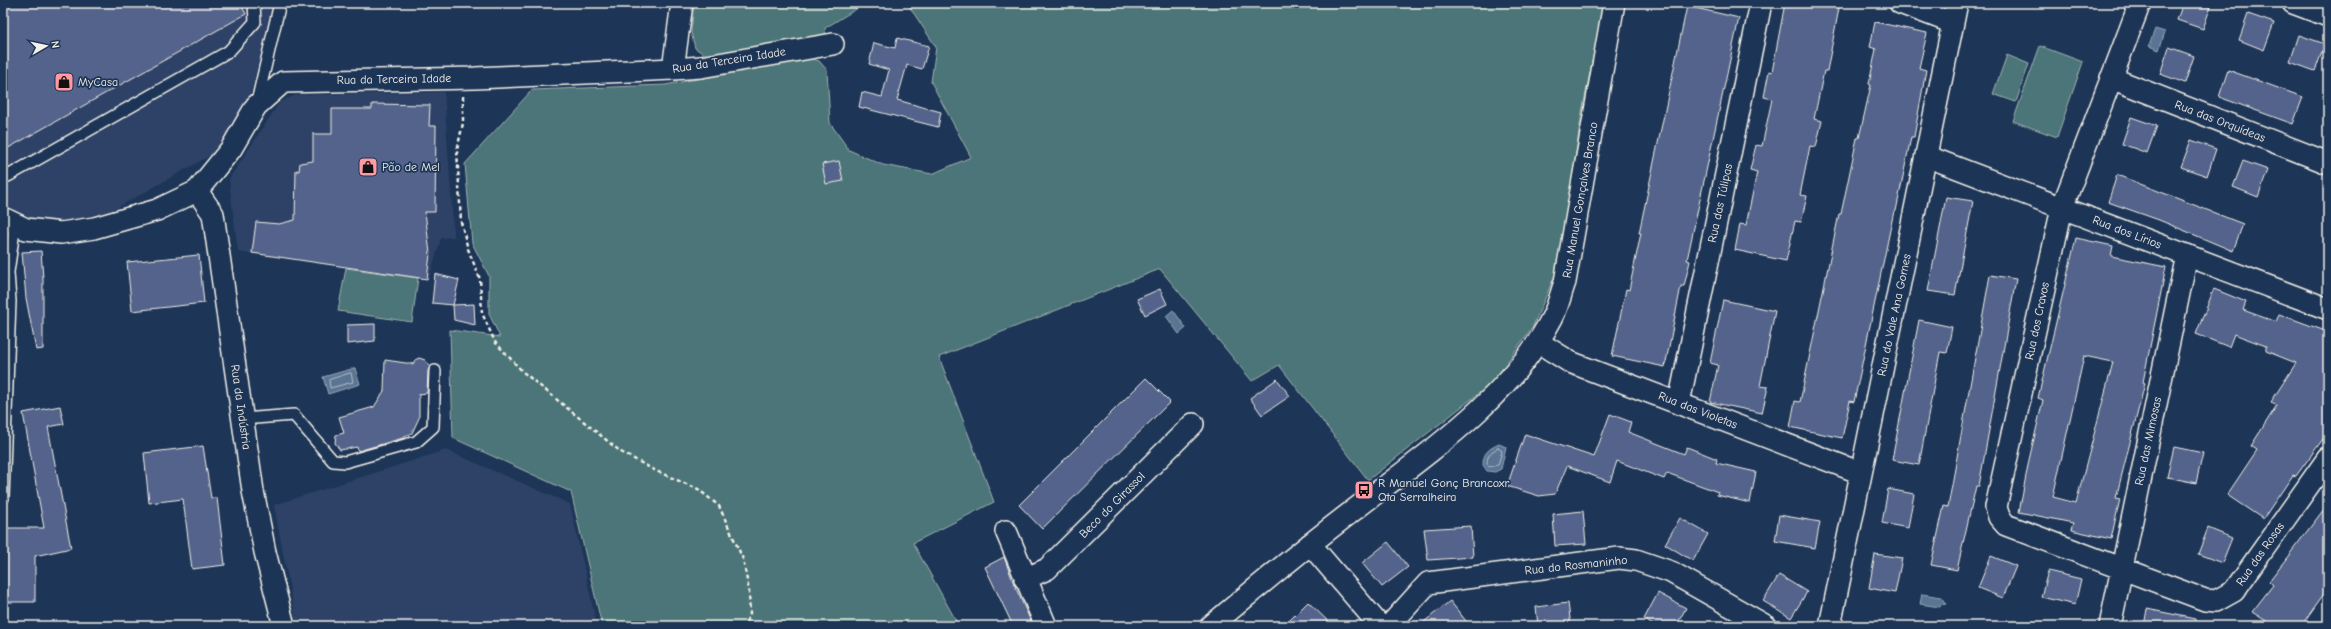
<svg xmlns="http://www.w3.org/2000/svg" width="2331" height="629" viewBox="0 0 2331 629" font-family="'Comic Neue',sans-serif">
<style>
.built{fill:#2d4367}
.green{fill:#4b7478;stroke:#a0b2b0}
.water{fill:#5a7494;stroke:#98a6b6}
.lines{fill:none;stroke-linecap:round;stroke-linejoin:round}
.shore{stroke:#b6bfc6;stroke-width:1}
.building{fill:#52648b;stroke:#f4f1e8;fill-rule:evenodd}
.service-casing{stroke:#f4f1e8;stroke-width:14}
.minor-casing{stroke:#f4f1e8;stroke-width:24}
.path{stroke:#f4f1e8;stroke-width:2.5;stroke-dasharray:4 3;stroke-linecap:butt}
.service{stroke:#1d3557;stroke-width:11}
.minor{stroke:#1d3557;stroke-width:21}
.labels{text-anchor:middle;stroke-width:3.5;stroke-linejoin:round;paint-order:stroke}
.street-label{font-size:12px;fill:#f4f1e8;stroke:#1d3557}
.poi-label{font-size:12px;fill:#f4f1e8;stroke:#1d3557;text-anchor:start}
</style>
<rect width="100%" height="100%" fill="#1d3557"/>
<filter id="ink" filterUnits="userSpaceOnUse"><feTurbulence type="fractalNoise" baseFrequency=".025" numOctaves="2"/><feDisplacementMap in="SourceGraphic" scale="8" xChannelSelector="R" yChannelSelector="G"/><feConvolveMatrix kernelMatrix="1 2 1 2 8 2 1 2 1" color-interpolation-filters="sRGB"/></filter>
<g filter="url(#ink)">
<path class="built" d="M3 3H274L249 99 220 150 113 210 73 220 47 221 22 215 3 205Z
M444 92 454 237 441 238 429 279 238 252 229 179 280 102 296 95Z
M446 450 570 504 597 626H297L274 505Z"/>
<path class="green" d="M694 3H866L825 28 826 36 718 54H704L695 48 691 32Z
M907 3H1604L1582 112 1559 266 1533 326 1492 383 1368 480 1279 365 1252 381 1160 269 939 357 994 502 913 543 959 626H602L571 492 453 438 450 330 500 337 489 314V276L472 243 465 164 532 90 665 85 810 58 819 61 827 70 830 123 849 150 883 165 932 174 971 157 931 82 936 47Z
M2040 46 2083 62 2057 137 2013 121Z
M2007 55 2029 64 2016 102 1993 94Z
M346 268 418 278 412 322 338 311Z"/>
<path class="water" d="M2155 29 2165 32 2159 50 2149 46Z
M1173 310 1186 328 1179 334 1166 316Z
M355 368 360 384 328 394 323 377Z
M1499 444 1506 447 1501 469 1495 472 1487 471 1483 465C1483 453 1488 449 1499 444Z
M1922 594 1941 597 1946 604 1940 605V607L1920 604Z"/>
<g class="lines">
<path class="shore" d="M351 373 353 382 330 388 329 380Z
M1498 448 1502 451 1498 465 1489 467 1487 464C1487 455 1490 452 1498 448Z"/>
</g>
<path class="building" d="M3 3H240L246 14 3 151Z
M1785 3H1840L1827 71H1824L1814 119 1822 121 1816 147 1810 146 1800 195 1807 196 1801 222 1795 221 1786 261 1735 250 1740 224 1746 225 1757 172 1750 170 1756 145 1762 146 1772 99 1764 97 1769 71 1772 72Z
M2183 3H2212L2203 29 2177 20Z
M1687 6 1739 18 1687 260 1690 261 1684 286H1681L1665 367 1612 356 1626 289 1629 290 1641 233H1639Z
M2248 14 2274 23 2264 50 2239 40Z
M1875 22 1927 33 1919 68 1926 70 1914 137H1911L1896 211H1894L1854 402 1850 401 1842 438 1790 427 1795 401 1800 402 1839 214H1841L1857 138H1859L1871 85 1869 84 1876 49 1870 47Z
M2299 35 2325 44 2315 71 2290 62Z
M897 38 929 46 922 69 907 65 897 100 941 112 938 127 859 107 862 92 882 97 889 70 869 64 874 43 895 48Z
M2169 47 2194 56 2185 83 2160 74Z
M2228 70 2303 97 2293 124 2219 97Z
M372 104 430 105 429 126H436L435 212H425L430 254 427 279 252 253 256 222 279 224 295 220 296 170 299 171 300 163 313 161V134H332V109H372Z
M2131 117 2157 126 2147 153 2122 144Z
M2191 140 2216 149 2207 176 2181 167Z
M839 161 843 181 826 184 822 164Z
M2243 161 2268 170 2258 197 2233 187Z
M2117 175 2243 224 2233 251 2159 220 2108 202Z
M1946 197 1973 201 1955 295 1928 291Z
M2076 238 2113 246 2111 256 2166 267 2143 382 2145 383 2116 498 2120 499 2111 539 2071 530 2073 523 2019 512 2029 460 2043 400 2038 398ZM2084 356 2113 362 2076 503 2053 497Z
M41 251 43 278V349L36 350 26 298 22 252Z
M199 255 204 303 132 311 127 262Z
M435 274 459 280 453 305 432 303Z
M1990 275 2016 279 1979 486H1976L1957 570 1931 565 1944 506 1948 507Z
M1160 289 1167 304 1145 315 1137 299Z
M2214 289 2246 302 2243 310 2276 322 2279 314 2328 332V432L2296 476 2293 475 2263 519 2227 495 2257 450 2251 446 2277 405 2271 402 2296 363 2266 351V346L2234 334 2229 347 2196 334Z
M1723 300 1775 311 1760 386 1768 387 1762 413 1710 402 1718 365 1710 363Z
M474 304 475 325 454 320 453 305Z
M1919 320 1952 327 1947 353 1940 352 1919 465 1892 460Z
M375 324V341L347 344V325Z
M419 358 425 360 430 366 428 371 427 393 419 394V418L412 433 403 438 358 451 357 447 340 450 335 443 336 435 344 433 339 417 374 407 384 391 385 360 413 364 415 360Z
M1146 378 1170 402 1042 529 1019 505Z
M1277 379 1290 396 1262 415 1250 398Z
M60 406 64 424 48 427 71 548 35 556V602H3V528H44L23 413Z
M1610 414 1631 422 1628 432 1684 454 1687 447 1717 459 1716 463 1756 472 1750 503 1717 495 1718 492 1667 473 1664 479 1617 461 1610 482 1567 466 1555 494 1539 496 1507 486 1525 434 1594 457Z
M203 446 211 498H217L225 565 192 569 183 499 149 503 144 453Z
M2174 447 2203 453 2196 483 2167 477Z
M1888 489 1914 494 1908 528 1882 523Z
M2328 504V588L2301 626H2274L2252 612 2273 585 2269 581Z
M1583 511 1586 544 1555 546 1553 514Z
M1779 515 1820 522 1815 548 1775 541Z
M1680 518 1708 534 1693 561 1665 544Z
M1471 526 1473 557 1428 560 1424 529Z
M2208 528 2232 538 2222 563 2198 554Z
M1388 542 1408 567 1382 587 1362 563Z
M1875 554 1902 558 1895 593 1869 588Z
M1991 556 2016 566 2003 598 1978 588Z
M1004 557 1014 584 1033 626H1013L985 567Z
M2048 571 2081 579 2075 605 2041 597Z
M1779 575 1807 592 1791 618 1763 601Z
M1658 593 1686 608 1676 626H1654L1644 619Z
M1450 601 1470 626H1419L1435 613Z
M1308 602 1333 626H1284Z
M1568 603 1571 626H1538L1536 607Z
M2147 609 2196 619V626H2144Z"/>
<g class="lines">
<defs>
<path id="service" d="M257 102 280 3
M3 177 8 176 229 51 255 22 254 3
M243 419 294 415 333 461 345 462 416 442 433 427 435 371
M3 498 10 301 8 272 15 224"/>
<path id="minor" d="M1900 3 1953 23
M2140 3 2062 208 1996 507 1999 517 2006 525 2205 600 2216 601 2234 591 2328 458
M2293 3 2328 16
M673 69 682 3
M2111 78 2328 163
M1926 156 2328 309
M197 191 213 214 253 491 265 552 284 626
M3 218 26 229 61 233 94 228 157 210 197 191 231 149 256 106 283 82 475 78 673 69 701 67 833 44
M1538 342 1570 362 1861 473
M1679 403 1761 3
M1006 531 1046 626
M1310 544 1380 626
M1025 579 1047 569 1193 424
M1211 626C1257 587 1303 549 1350 513 1421 458 1511 399 1553 316 1558 306 1561 293 1565 282L1614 3
M1389 626 1428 583 1619 558 1636 560 1671 572 1766 626
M1830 626 1957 3
M2110 626 2187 255"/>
</defs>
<use href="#service" class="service-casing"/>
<use href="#minor" class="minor-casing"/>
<path class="path" d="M463 96V123L457 150 461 222 468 249 480 279 482 313 495 342 523 372 621 452 656 471 698 489 719 506 743 559 749 591 750 614 744 626"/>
<use href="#service" class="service"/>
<use href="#minor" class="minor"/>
</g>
</g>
<defs>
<symbol id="shop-square" viewBox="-11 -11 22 22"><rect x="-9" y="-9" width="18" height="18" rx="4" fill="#ff9aa2" stroke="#1d3557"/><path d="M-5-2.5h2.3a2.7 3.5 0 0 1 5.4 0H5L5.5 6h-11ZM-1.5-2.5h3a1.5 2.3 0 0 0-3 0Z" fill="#111"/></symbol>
<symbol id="bus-square" viewBox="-11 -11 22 22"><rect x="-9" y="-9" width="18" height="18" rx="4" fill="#ff9aa2" stroke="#1d3557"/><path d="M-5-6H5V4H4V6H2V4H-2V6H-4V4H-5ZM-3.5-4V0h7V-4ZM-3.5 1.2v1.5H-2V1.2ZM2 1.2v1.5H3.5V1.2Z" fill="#111"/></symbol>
</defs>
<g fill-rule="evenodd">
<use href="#shop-square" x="53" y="71" width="22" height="22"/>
<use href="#shop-square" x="357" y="156" width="22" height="22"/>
<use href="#bus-square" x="1353" y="479" width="22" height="22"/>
</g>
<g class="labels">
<g class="street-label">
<text transform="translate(729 60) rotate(-9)" y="4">Rua da Terceira Idade</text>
<text transform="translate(394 79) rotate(-1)" y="4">Rua da Terceira Idade</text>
<text transform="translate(2220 121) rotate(21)" y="4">Rua das Orquídeas</text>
<text transform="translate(1580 200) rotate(-80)" y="4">Rua Manuel Gonçalves Branco</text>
<text transform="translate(1720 203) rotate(-78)" y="4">Rua das Túlipas</text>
<text transform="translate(2127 232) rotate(21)" y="4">Rua dos Lírios</text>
<text transform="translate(1894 315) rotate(-78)" y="4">Rua do Vale Ana Gomes</text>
<text transform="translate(2037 321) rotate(-78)" y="4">Rua dos Cravos</text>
<text transform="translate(241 407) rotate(82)" y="4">Rua da Indústria</text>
<text transform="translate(1698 410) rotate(21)" y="4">Rua das Violetas</text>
<text transform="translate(2148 441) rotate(-78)" y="4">Rua das Mimosas</text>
<text transform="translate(1112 505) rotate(-45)" y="4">Beco do Girassol</text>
<text transform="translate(2260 554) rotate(-55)" y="4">Rua das Rosas</text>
<text transform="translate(1576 565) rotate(-6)" y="4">Rua do Rosmaninho</text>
</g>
<g class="poi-label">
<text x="78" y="86">MyCasa</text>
<text x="382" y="171">Pão de Mel</text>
<text x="1378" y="487">R Manuel Gonç Brancoxr<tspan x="1378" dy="14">Qta Serralheira</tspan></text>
</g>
</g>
<rect width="2331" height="629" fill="none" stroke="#1d3557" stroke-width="16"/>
<rect x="8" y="8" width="2315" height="613" fill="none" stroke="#f4f1e8" stroke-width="1.5" filter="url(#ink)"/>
<g transform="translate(46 46) rotate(81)" stroke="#1d3557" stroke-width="3" paint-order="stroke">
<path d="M0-3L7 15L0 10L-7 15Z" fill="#f4f1e8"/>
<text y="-6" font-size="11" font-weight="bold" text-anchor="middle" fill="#f4f1e8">N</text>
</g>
</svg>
